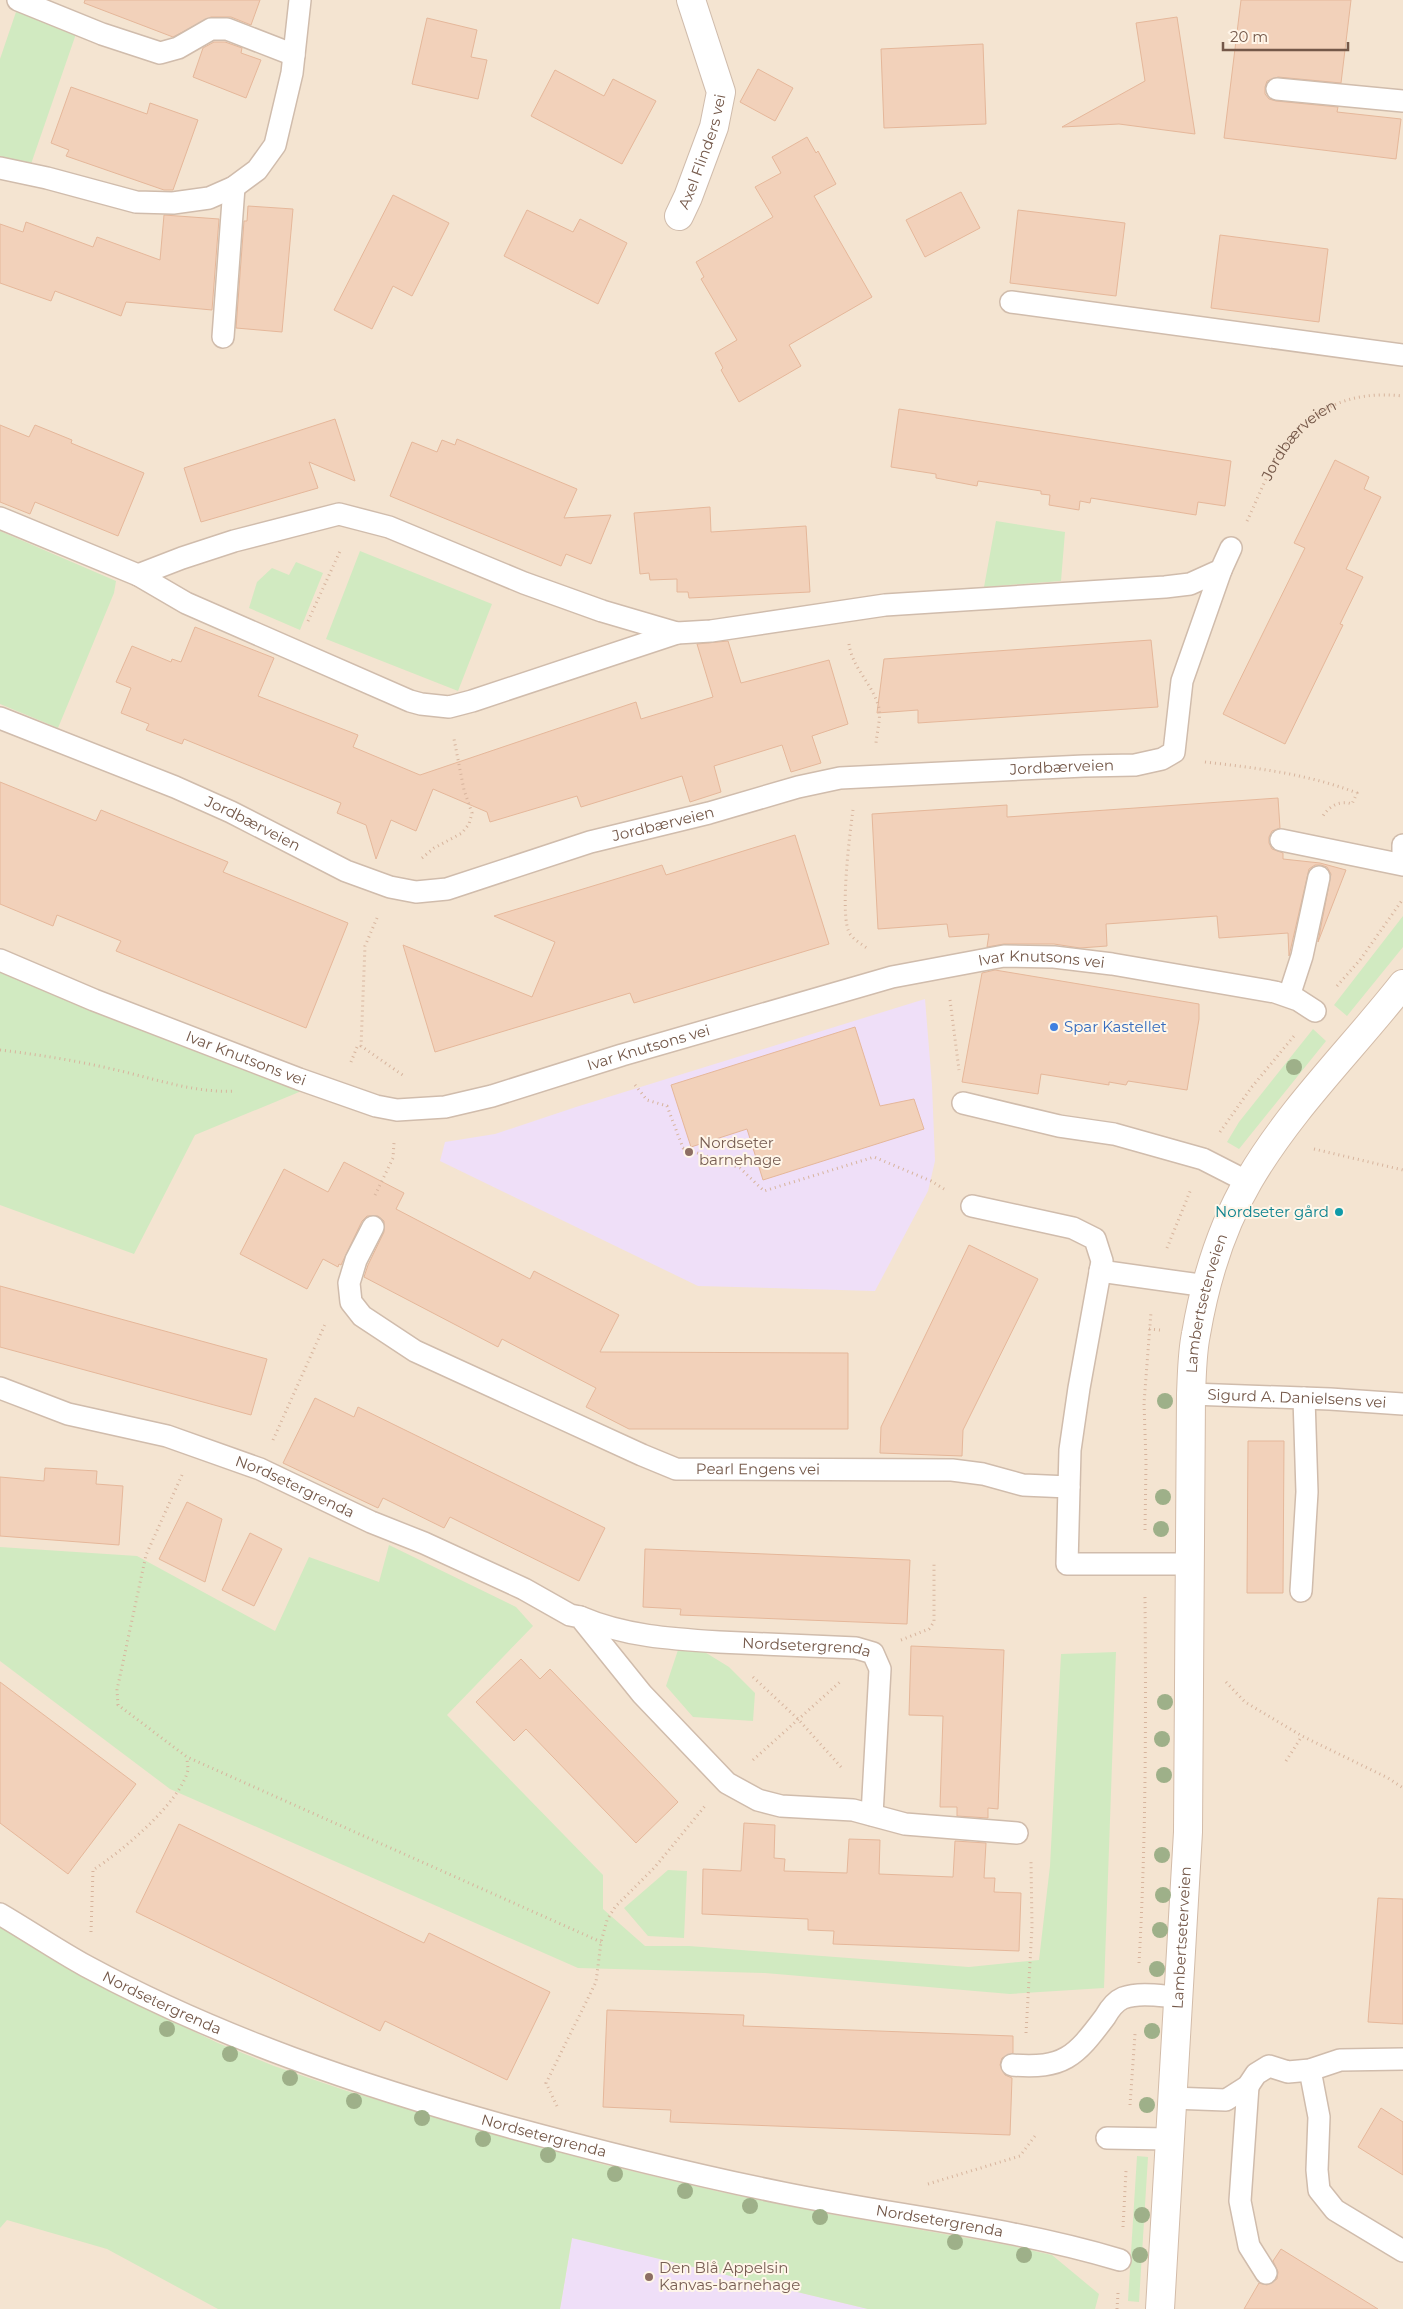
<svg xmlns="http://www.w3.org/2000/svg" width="1403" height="2309" viewBox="0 0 1403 2309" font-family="Montserrat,sans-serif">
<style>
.residential{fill:#f4e4d1}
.education{fill:#efdff8}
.green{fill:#d1eac1}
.building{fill:#f2d1ba;stroke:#e5b79a}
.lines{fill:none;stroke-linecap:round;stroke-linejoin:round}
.lane-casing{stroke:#d0bcac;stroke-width:24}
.street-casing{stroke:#d0bcac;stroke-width:30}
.secondary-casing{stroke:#d3bca9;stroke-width:30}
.path{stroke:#d7b49d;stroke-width:3;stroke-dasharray:1 4;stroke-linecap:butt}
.lane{stroke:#fff;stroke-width:21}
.street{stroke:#fff;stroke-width:28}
.secondary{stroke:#fff;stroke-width:28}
.tree{fill:#9eb089}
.shop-dot{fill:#3f7fe0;stroke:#fff6e9;stroke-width:2}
.education-dot{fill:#8d6e63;stroke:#fff6e9;stroke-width:2}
.culture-dot{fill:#0f9aa8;stroke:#fff6e9;stroke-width:2}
.labels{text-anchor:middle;stroke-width:4;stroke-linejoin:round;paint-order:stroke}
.street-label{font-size:15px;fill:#745849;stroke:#fff6e9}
.shop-label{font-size:15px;fill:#366cbe;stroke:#fff6e9;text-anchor:start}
.education-label{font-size:15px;fill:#785e54;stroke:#fff6e9;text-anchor:start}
.culture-label{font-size:15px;fill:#0d838f;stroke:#fff6e9;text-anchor:end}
</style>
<rect width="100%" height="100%" fill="#fcf2e2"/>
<path class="residential" d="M0 0H1403V2309H0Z"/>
<path class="education" d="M925 999 932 1085 935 1161 928 1191 875 1291 698 1286 440 1161 445 1142 495 1134 576 1107Z
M572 2238 599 2244 868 2309H560Z"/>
<path class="green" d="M16 12 77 31 31 164 0 156V59Z
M996 521 1065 532 1061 581 984 587Z
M0 531 116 581 114 593 58 728 0 704Z
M360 551 492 604 458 691 326 639Z
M296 562 323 573 300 630 249 608 257 582 272 568 289 575Z
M1403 916V947L1347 1016 1334 1005Z
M0 969 304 1090 195 1135 134 1254 0 1205Z
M1313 1029 1326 1041 1239 1149 1227 1142 1239 1122Z
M389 1545 516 1607 533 1626 447 1715 603 1875V1909L645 1946H689L969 1967 1039 1960 1050 1866 1061 1654 1116 1652 1104 1988 1010 1994 765 1973 578 1968 170 1789 0 1661V1547L137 1556 275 1631 309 1557 379 1582Z
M678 1650 703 1651 729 1667 755 1693 753 1721 693 1717 666 1686Z
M668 1870 687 1871 684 1938 648 1936 624 1908Z
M0 1927 52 1959 132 2002 218 2043 274 2066 347 2091 602 2164 716 2191 830 2214 1013 2246 1052 2255 1099 2294 1095 2309H868L572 2238 560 2309H218L107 2249 7 2220 0 2228Z
M1137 2156 1148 2157 1139 2302 1128 2301Z"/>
<path class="building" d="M85 0H260L251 25 231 17H211L173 37 84 3Z
M1241 0H1351L1341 83 1278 77 1267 81 1265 87V94L1269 99 1276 101 1338 107 1337 112 1401 119 1396 159 1224 138Z
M1177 17 1195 134 1119 124 1062 127 1145 81 1136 23Z
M427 18 477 30 471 57 487 60 478 99 412 84Z
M214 42H225L242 48 241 53 261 60 246 98 193 77 203 48Z
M983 44 986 124 884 128 881 49Z
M758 69 793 88 775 121 740 102Z
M555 70 604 96 613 79 656 101 622 164 531 116Z
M71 87 147 114 150 103 198 120 173 190H164L66 156 69 150 51 143Z
M807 137 816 153 818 151 836 184 814 196 872 297 789 345 801 366 739 402 721 370 723 368 715 353 737 340 701 279 704 277 696 262 773 217 755 187 781 173 772 157Z
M961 192 980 228 925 257 906 220Z
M393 195 449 223 412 296 393 286 372 329 334 310Z
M248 206 293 209 282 332 236 328 244 221H247Z
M527 210 573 232 580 219 627 243 598 304 504 256Z
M1018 210 1125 223 1116 296 1010 283Z
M164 215 219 219 212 310 126 302 121 316 55 291 51 301 0 283V224L23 232 26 222 93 247 97 237 160 260Z
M1220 235 1328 249 1319 322 1211 308Z
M899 409 1231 461 1225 506 1198 502 1196 515 1091 498 1090 503 1080 501 1079 510 1049 505 1050 495 1041 494V491L978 481 977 486 936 478V474L891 467Z
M335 419 355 481 309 462 318 488 201 522 184 468Z
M0 425 29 437 35 425 72 440 71 443 144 473 118 536 35 502 30 514 0 502Z
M457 439 577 489 564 518 611 515 591 564 566 554 561 566 390 496 412 442 437 452 442 440 455 445Z
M1335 460 1369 477 1364 489 1381 497 1346 569 1363 577 1340 624 1343 625 1285 744 1223 714 1305 548 1294 543Z
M710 507 711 532 806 526 810 592 689 598 688 592H677V579L650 580 649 573 640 574 634 513Z
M195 627 274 658 258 696 358 735 353 747 420 775 636 702 641 719 713 697 697 644 728 641 741 683 829 660 848 724 812 736 821 763 791 772 782 745 714 766 721 792 690 802 682 776 581 807 577 796 490 822 487 812 433 789 416 831 391 820 376 859 366 825 337 813 341 803 184 739 182 744 146 730 149 724 121 713 131 688 116 682 132 646 171 662 172 659 181 662Z
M1151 640 1158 707 918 723V710L877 713 884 659Z
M0 782 96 821 101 810 228 862 223 872 348 923 306 1028 116 951 121 941 57 915 53 926 0 904Z
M1278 798 1280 828 1272 831 1269 837V843L1272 849 1283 853V859L1320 863 1346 870 1318 942 1331 874 1327 867 1321 865H1315L1309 869 1289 956 1288 933 1219 938 1217 916 1106 924 1107 946 1080 948 1054 944H1004L987 947 989 934 949 937 947 924 878 929 872 814 1007 805V817Z
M795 835 829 944 634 1003 630 993 435 1052 403 945 532 997 555 942 494 916 662 865 666 875Z
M995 970 1199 1004V1019L1187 1090 1128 1081 1126 1085 1109 1082V1085L1041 1074 1038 1094 962 1082 982 973Z
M855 1027 880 1106 914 1099 924 1129 763 1180 747 1129 691 1147 671 1085Z
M344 1162 404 1193 396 1209 530 1279 534 1271 619 1315 600 1352 848 1353V1429H629L586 1407 596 1388 502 1339 498 1347 364 1277 368 1265 384 1232V1221L378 1216H367L362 1221 341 1265 339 1264 338 1267 323 1259 307 1289 240 1254 284 1169 328 1192Z
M969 1245 1038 1279 963 1430 962 1456 880 1453 881 1427Z
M0 1286 267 1359 251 1415 0 1347Z
M315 1398 354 1417 358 1407 605 1528 579 1581 450 1517 444 1528 383 1498 378 1508 283 1463Z
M1248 1441H1284L1283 1593H1247Z
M45 1468 97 1471 96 1484 123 1486 119 1545 0 1536V1477L44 1481Z
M187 1502 222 1519 205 1582 159 1559Z
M250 1533 282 1549 254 1606 222 1590Z
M645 1549 910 1560 907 1624 680 1615 681 1609 643 1607Z
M911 1646 1004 1650 998 1809 988 1808V1818L957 1816V1807H940L943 1716 909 1715Z
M521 1659 540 1679 550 1669 678 1802 636 1843 526 1729 514 1741 476 1702Z
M0 1682 136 1784 68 1874 0 1823Z
M744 1823 775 1825 774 1858 785 1859 784 1871 847 1873 849 1839 880 1840 879 1874 953 1877 955 1841 986 1843 984 1878H995L994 1892 1021 1893 1019 1951 833 1944 834 1931 808 1930V1919L702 1914 703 1869 741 1871Z
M179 1824 424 1943 429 1933 550 1992 507 2080 385 2021 380 2031 136 1912Z
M1378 1898 1403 1899V2024L1368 2022Z
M607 2010 744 2015 743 2026 1013 2036V2053L1002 2058 1000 2065 1005 2075 1012 2078 1010 2135 670 2122 671 2110 603 2107Z
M1381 2108 1403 2122V2175L1358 2147Z
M1281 2249 1378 2309H1244L1259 2283 1267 2285 1277 2279 1278 2272 1273 2261Z"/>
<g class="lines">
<defs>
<g id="lane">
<path d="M18 0 102 34 160 53 178 48 211 29H227L294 55"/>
<path d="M1277 89 1403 101"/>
<path d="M0 168 47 178 136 202 173 203 209 198 234 187 257 170 275 145 292 73 300 0"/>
<path d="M1011 302 1403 355"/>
<path d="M223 337 234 187"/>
<path d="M0 518 138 575 186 603 410 701 421 704 449 707 472 701 677 633"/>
<path d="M138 575 182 558 234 541 339 514 389 527 524 583 602 611 677 633 711 631 885 605 1165 587 1190 584 1221 570 1231 548"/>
<path id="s2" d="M0 718 175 787 231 812 346 871 390 887 416 892 447 889 590 842 709 813 798 787 840 778 1084 766 1135 765 1162 759 1174 752 1182 681 1221 570"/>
<path d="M1281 840 1403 865"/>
<path d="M1403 845V853"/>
<path id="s3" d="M0 960 94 1000 299 1079 376 1106 397 1110 445 1107 492 1096 622 1055 892 977 1004 956 1054 957 1112 964 1275 992 1298 1000 1315 1011"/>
<path d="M1289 996 1302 956 1319 877"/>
<path d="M963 1103 1059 1126 1114 1134 1203 1159 1248 1182"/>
<path d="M972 1206 1073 1228 1095 1239 1102 1261 1079 1388 1070 1450 1067 1564H1189"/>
<path id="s4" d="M373 1227 356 1260 349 1283 351 1302 362 1316 415 1351 642 1455 676 1469 952 1470 983 1474 1023 1485 1069 1487"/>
<path d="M1100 1271 1207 1286"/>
<path id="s5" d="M0 1388 68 1414 167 1436 260 1469 371 1522 424 1543 524 1589 570 1615 580 1617 642 1694 727 1783 758 1800 781 1806 853 1810 905 1824 1017 1833"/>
<path id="s6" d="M1191 1394 1330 1399 1403 1404"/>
<path d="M1301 1591 1307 1492 1304 1398"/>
<path id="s7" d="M580 1617C624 1636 671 1639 719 1642 764 1644 810 1646 856 1648L873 1653 880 1669 872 1815"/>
<path id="s8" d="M0 1914C29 1931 57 1950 86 1966 219 2038 362 2086 506 2126 598 2151 690 2174 783 2193 895 2216 1010 2227 1120 2260"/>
<path d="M1012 2065C1064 2069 1075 2057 1105 2017 1109 2010 1116 2001 1123 1998 1140 1992 1161 1996 1177 1997"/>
<path d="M1310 2070 1319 2117 1317 2170 1319 2190 1335 2210 1403 2251"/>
<path d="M1248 2086 1240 2201 1249 2246 1266 2273"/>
<path d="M1171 2098 1226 2100 1248 2086 1256 2074 1269 2066 1288 2072 1310 2070 1340 2060 1403 2059"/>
<path d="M1107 2138 1169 2139"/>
</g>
<g id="street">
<path id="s9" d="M679 216 688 197 714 127 721 92 691 0"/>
</g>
<g id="secondary">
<path id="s10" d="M1160 2309 1188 1832 1191 1394C1192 1374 1192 1353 1196 1334 1205 1281 1222 1226 1249 1180 1291 1108 1352 1049 1403 984"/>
</g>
</defs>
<use href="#lane" class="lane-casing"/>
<use href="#street" class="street-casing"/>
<use href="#secondary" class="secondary-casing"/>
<g class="path">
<path id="s1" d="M1247 521C1258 498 1267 473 1281 452 1309 408 1352 390 1403 396"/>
<path d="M308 621 341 549"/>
<path d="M849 644C852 668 873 684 879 708 881 717 877 732 876 743"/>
<path d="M1205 762C1257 768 1308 774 1357 793L1352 804C1340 800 1329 806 1323 816"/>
<path d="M853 810C850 832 839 918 850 934 854 940 863 945 868 949"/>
<path d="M422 858 434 848 462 833 469 824 472 813 464 790 454 739"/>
<path d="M377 918 365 946 361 1046 404 1076"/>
<path d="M1337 986 1360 960 1403 899"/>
<path d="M950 1000 959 1070"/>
<path d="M0 1050C42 1055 84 1062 125 1072 162 1081 197 1093 235 1091"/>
<path d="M351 1062 357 1047 361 1046"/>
<path d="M635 1085 647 1100 667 1106 683 1148 740 1168 764 1191 874 1157 931 1181 944 1189"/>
<path d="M1220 1132 1251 1088 1294 1036"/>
<path d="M1314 1149 1403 1170"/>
<path d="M375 1195 393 1158 394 1143"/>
<path d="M1167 1248 1191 1189"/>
<path d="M1149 1329 1160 1330"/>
<path d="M273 1440 326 1322"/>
<path d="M182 1475 146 1555 117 1690 118 1705 187 1757 601 1942"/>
<path d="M1145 1530 1146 1462 1144 1403 1151 1312"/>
<path d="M901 1640 929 1629 934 1622V1561"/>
<path d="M753 1677 798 1719 841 1767"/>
<path d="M1226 1682 1245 1702 1302 1736 1388 1778 1403 1788"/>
<path d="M753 1760 841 1681"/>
<path d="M1286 1761 1302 1736"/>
<path d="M91 1932 93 1870C121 1852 180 1803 188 1770 188 1766 187 1761 187 1758"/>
<path d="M1139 1963C1146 1840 1146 1719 1145 1597"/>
<path d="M1026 2033 1032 1927 1031 1862"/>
<path d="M1130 2105 1135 2034"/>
<path d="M557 2106 546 2083 596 1982 601 1942 607 1920 615 1907 655 1867 705 1806"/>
<path d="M928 2184 1020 2156 1035 2136"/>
<path d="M1123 2227 1126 2171"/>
<path d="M1117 2309 1118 2293"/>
</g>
<use href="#lane" class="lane"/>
<use href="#street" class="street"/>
<use href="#secondary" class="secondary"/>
</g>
<g class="tree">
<circle cx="1294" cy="1067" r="8"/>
<circle cx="1165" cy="1401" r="8"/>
<circle cx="1163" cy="1497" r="8"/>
<circle cx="1161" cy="1529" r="8"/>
<circle cx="1165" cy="1702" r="8"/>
<circle cx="1162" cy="1739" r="8"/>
<circle cx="1164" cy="1775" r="8"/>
<circle cx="1162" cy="1855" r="8"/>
<circle cx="1163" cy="1895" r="8"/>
<circle cx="1160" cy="1930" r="8"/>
<circle cx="1157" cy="1969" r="8"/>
<circle cx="167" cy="2029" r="8"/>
<circle cx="1152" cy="2031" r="8"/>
<circle cx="230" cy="2054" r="8"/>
<circle cx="290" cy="2078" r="8"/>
<circle cx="354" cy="2101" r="8"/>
<circle cx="1147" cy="2105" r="8"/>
<circle cx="422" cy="2118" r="8"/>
<circle cx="483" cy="2139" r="8"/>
<circle cx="548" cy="2155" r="8"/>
<circle cx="615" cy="2174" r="8"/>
<circle cx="685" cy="2191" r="8"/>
<circle cx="750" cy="2206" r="8"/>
<circle cx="1142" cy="2215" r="8"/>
<circle cx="820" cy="2217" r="8"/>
<circle cx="955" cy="2242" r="8"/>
<circle cx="1024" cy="2255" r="8"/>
<circle cx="1140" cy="2255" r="8"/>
</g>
<circle class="shop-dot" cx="1054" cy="1027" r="5"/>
<g class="education-dot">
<circle cx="689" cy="1152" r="5"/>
<circle cx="649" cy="2277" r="5"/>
</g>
<circle class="culture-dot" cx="1339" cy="1212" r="5"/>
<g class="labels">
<g class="street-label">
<text dy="5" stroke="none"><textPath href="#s9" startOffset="69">Axel Flinders vei</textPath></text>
<text dy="5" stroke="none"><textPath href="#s1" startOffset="98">Jordbærveien</textPath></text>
<text dy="5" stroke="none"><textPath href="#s2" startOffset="1114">Jordbærveien</textPath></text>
<text dy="5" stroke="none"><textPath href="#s2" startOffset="274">Jordbærveien</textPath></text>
<text dy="5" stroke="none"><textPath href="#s2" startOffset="709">Jordbærveien</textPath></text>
<text dy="5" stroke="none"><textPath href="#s3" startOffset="1090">Ivar Knutsons vei</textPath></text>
<text dy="5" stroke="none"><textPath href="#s3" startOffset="685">Ivar Knutsons vei</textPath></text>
<text dy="5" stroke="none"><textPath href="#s3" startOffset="265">Ivar Knutsons vei</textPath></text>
<text dy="5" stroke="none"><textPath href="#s10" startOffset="1008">Lambertseterveien</textPath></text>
<text dy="5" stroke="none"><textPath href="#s6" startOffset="106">Sigurd A. Danielsens vei</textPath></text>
<text dy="5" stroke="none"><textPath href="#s4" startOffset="530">Pearl Engens vei</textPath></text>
<text dy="5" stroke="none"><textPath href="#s5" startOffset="312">Nordsetergrenda</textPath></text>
<text dy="5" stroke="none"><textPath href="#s7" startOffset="230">Nordsetergrenda</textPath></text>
<text dy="5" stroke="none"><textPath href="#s10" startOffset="372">Lambertseterveien</textPath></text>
<text dy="5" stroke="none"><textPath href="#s8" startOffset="185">Nordsetergrenda</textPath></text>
<text dy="5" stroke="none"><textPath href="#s8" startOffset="590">Nordsetergrenda</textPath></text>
<text dy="5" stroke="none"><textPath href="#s8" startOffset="995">Nordsetergrenda</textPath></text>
</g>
<g class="shop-label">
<text x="1064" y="1032">Spar Kastellet</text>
</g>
<g class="education-label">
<text x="699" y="1148">Nordseter<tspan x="699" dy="17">barnehage</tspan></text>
<text x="659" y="2273">Den Blå Appelsin<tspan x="659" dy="17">Kanvas-barnehage</tspan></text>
</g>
<g class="culture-label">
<text x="1329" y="1217">Nordseter gård</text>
</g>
</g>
<path d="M1223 42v8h125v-8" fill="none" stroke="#745849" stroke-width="2.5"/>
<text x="1230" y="42" font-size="15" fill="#745849" stroke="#fff6e9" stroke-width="4" paint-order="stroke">20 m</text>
</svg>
